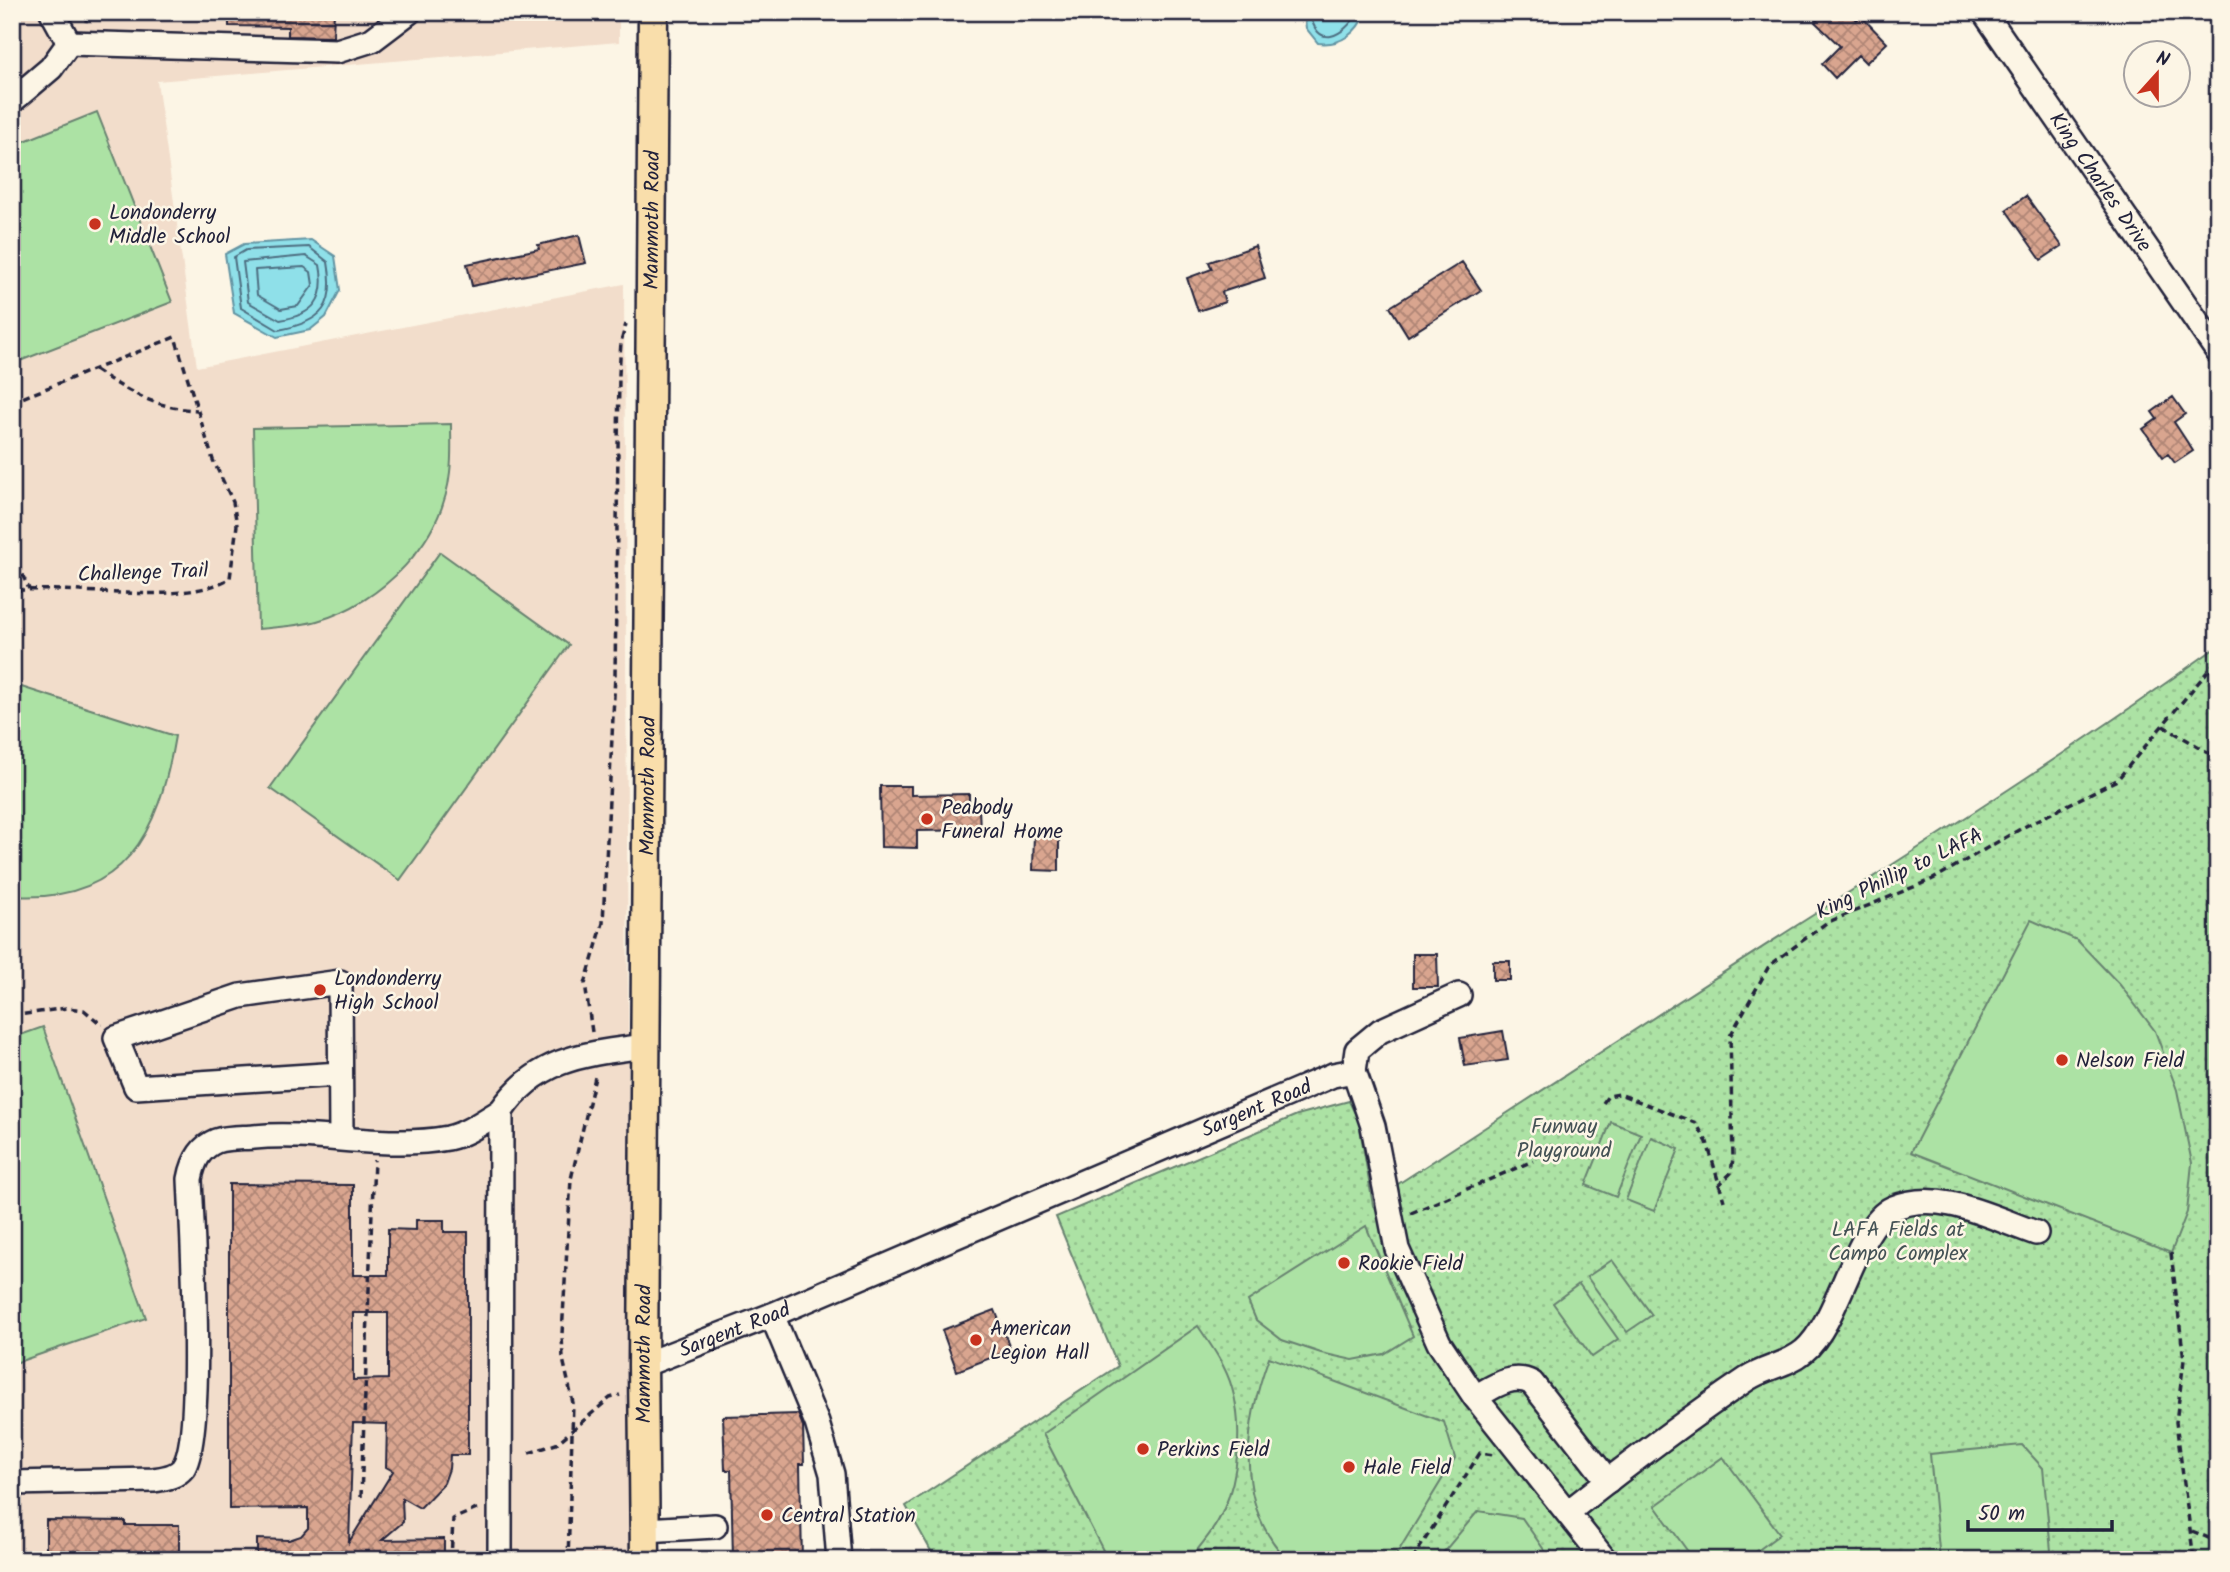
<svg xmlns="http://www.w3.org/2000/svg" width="2230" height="1572" viewBox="0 0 2230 1572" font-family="Kalam,sans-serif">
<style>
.built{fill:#f2ddcb}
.park{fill:url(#park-dots);stroke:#678270;stroke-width:2}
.pitch{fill:#ace2a4;stroke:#678270;stroke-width:2}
.water{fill:#8fe0e9;stroke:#6394a3;stroke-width:2}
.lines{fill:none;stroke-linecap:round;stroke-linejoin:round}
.shore{stroke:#4e6e81;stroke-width:2}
.building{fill:url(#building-cross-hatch);stroke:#22223b;stroke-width:2;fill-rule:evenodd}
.minor-casing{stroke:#22223b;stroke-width:28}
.major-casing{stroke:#22223b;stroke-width:33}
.path{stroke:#22223b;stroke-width:3.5;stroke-dasharray:7 5;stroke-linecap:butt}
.minor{stroke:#fcf5e5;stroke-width:23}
.major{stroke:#f9deab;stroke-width:28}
.poi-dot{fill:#c8321e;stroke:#fcf5e5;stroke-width:2.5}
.labels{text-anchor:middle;stroke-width:5;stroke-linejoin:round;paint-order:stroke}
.street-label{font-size:21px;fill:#22223b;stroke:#fcf5e5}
.poi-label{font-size:21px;fill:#22223b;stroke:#fcf5e5;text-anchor:start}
.park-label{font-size:21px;fill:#445255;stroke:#fcf5e5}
</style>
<defs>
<pattern id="park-dots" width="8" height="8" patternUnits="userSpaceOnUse" patternTransform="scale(1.75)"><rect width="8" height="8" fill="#ace2a4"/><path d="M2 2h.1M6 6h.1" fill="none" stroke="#94c28e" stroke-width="1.8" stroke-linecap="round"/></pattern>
<pattern id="building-cross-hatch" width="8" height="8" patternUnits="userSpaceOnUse" patternTransform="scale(1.75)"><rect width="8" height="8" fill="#d9a58f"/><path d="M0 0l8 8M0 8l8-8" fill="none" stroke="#b08676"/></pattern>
</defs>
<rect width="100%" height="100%" fill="#fcf5e5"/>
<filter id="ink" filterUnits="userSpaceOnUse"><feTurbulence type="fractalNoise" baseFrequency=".0143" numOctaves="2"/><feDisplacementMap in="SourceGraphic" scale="14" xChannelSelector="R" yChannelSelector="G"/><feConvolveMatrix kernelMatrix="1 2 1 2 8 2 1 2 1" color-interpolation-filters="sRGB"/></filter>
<g filter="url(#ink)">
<path class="built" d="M12 12H619V42L157 81 197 367 624 284 631 1560H12Z"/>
<path class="park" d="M2218 646V1560H936L906 1506 1118 1366 1056 1217 1297 1115 1349 1101 1359 1122 1373 1205 1398 1184C1539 1093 1679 1000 1821 910 1955 825 2089 739 2218 646Z"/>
<path class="pitch" d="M97 112 172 302 12 364V146Z
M451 424C451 440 452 456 450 472 443 541 382 603 317 621 299 626 277 627 258 629L253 428Z
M440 552 569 645 400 880 270 788Z
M12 684 175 736C159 833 125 904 12 896Z
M2031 920 2077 940 2120 985 2155 1031 2177 1090 2192 1163 2187 1212 2171 1253 1911 1152Z
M43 1027 146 1318 12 1364V1038Z
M1611 1122 1641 1134 1616 1197 1586 1185Z
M1651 1137 1679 1149 1654 1211 1626 1200Z
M1366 1226 1413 1336 1384 1354 1353 1360 1321 1353 1282 1340 1256 1320 1248 1301Z
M1612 1260 1652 1315 1627 1332 1587 1277Z
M1579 1284 1618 1339 1592 1357 1553 1303Z
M1198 1326C1211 1345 1226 1366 1232 1388 1243 1424 1239 1476 1223 1511 1216 1528 1201 1545 1189 1560H1108L1043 1434Z
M1269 1357 1444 1422 1455 1458 1393 1560H1288C1233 1505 1245 1422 1269 1357Z
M2022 1445 2043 1468 2051 1551 1940 1560 1930 1454Z
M1723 1457 1780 1534 1745 1560H1694L1655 1506Z
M1478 1511 1522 1518 1551 1560H1437Z"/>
<path class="water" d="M1304 12H1366C1357 33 1341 46 1318 43L1306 28Z
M311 240 335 256 340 290 326 317 310 330 277 337 234 313 225 254 244 244Z"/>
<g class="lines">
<path class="shore" d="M1310 12C1316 51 1344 37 1358 12
M309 247 328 262C336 306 323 322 278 330L241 308 234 257 246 250Z
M306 256 320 265C327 300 313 315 280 320L248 302 243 262Z
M304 267 311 272 313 285 298 306 281 309 257 295 255 270Z"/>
</g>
<path class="building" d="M229 12H334L333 37 288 36V27L229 26Z
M1825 12H1849L1857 20 1861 16 1887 43 1866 63 1858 55 1835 78 1822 64 1840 46 1815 22Z
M2026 196 2062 246 2041 260 2006 210Z
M579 235 586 263 472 286 467 264 539 249 538 245Z
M1255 246 1265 278 1222 292 1225 302 1198 311 1187 278 1212 269 1209 262Z
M1462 262 1481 290 1408 336 1390 307Z
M2173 397 2185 414 2174 422 2193 451 2175 463 2168 454 2163 457 2143 429 2157 419 2152 412Z
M880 786H911V795L969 794V808H979L980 830 917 831V848L881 847Z
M1034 832 1059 835V871L1033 870Z
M1413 954H1437L1438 987H1413Z
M1493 961H1510V980H1493Z
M1503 1031 1508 1060 1465 1066 1460 1038Z
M229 1184 353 1185V1275H388V1229L416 1230V1220H444V1232H468V1455H450L449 1469 444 1483 420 1508 402 1498 403 1522 382 1540 444 1539V1560H257V1539L289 1540 301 1536 308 1528V1508L229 1509ZM353 1313H388V1379L353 1380ZM353 1423 387 1424 386 1467 393 1471 349 1542Z
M995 1310 1011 1350 957 1371 942 1330Z
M798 1414 803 1426 804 1464H800L802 1560H733L731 1470H725L723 1416Z
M46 1520 125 1521V1525H179V1560H46Z"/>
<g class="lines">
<defs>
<g id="minor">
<path d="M52 12 69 43"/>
<path id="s1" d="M1984 12 2218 352"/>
<path d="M69 43 337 51 372 40 409 12"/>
<path d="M12 101 51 68 69 43"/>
<path d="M1354 1071 1357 1050 1380 1031 1459 995"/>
<path d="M340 1074 136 1087 116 1038 240 996 340 982 341 1138"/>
<path d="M772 1315 817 1423 832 1474 839 1560"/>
<path id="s2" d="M643 1365 772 1315 1333 1075 1354 1071 1373 1126 1397 1249 1439 1343 1475 1397 1605 1560"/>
<path d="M1475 1397C1492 1388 1512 1372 1532 1383L1608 1481"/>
<path d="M12 1483 154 1480C165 1478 176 1477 183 1468 205 1437 192 1228 190 1179 193 1163 199 1148 216 1141 228 1137 242 1138 254 1137 318 1131 384 1150 448 1138 467 1134 484 1121 501 1111"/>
<path d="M1568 1512C1626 1466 1686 1420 1747 1379 1765 1367 1788 1365 1804 1351 1840 1321 1855 1225 1893 1208 1939 1188 1992 1218 2036 1233"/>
<path d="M645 1530 715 1526"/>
<path d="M500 1560 501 1111C538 1057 585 1054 645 1046"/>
</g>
<g id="major">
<path id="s3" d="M645 1560 643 1365 653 12"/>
</g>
</defs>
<use href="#minor" class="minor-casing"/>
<use href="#major" class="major-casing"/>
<path class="path" d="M86 22 87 12
M95 370C129 392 155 408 197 410
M12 402 175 337 213 460 233 502 237 525 230 578C182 608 71 584 12 591
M12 553 29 589
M2163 726 2218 758
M12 1016 67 1008 84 1010 102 1025
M592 1032 585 984 603 923 605 882 615 675 619 374 621 342 626 324
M1603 1103 1608 1096 1619 1094 1696 1123 1707 1142 1724 1201
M1718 1186 1731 1173 1733 1158 1730 1036 1769 966 1826 923 1933 879 2022 828 2117 780 2218 659
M1411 1213 1533 1161
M2171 1253 2184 1360 2176 1422 2194 1560
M529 1453 556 1444 610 1398 620 1395
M361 1497 374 1160
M2192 1531 2218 1542
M451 1560 453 1519 481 1507
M568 1560 573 1403 563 1359 562 1334 571 1179 596 1073
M1412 1560 1480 1453 1494 1455"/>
<use href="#minor" class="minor"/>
<use href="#major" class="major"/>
</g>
</g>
<g class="poi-dot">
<circle cx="95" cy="224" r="7"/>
<circle cx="927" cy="819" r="7"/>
<circle cx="320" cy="990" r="7"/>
<circle cx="2062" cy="1060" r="7"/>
<circle cx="1344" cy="1263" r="7"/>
<circle cx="976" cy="1340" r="7"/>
<circle cx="1143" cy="1449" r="7"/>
<circle cx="1349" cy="1467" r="7"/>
<circle cx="767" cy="1515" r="7"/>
</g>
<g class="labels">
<g class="street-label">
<text dy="7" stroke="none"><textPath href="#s1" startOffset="206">King Charles Drive</textPath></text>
<text dy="7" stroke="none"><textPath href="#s3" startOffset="1340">Mammoth Road</textPath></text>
<text transform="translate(143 572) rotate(-2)" y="7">Challenge Trail</text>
<text dy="7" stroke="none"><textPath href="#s3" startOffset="774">Mammoth Road</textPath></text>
<text transform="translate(1899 873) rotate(-26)" y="7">King Phillip to LAFA</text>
<text dy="7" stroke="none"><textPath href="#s2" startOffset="665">Sargent Road</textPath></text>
<text dy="7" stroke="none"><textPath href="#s2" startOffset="98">Sargent Road</textPath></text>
<text dy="7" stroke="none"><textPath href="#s3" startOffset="206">Mammoth Road</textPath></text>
</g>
<g class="poi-label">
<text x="109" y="219">Londonderry<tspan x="109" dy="24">Middle School</tspan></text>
<text x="941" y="814">Peabody<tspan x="941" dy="24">Funeral Home</tspan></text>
<text x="334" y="985">Londonderry<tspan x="334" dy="24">High School</tspan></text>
<text x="2076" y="1067">Nelson Field</text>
<text x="1358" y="1270">Rookie Field</text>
<text x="990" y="1335">American<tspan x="990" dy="24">Legion Hall</tspan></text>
<text x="1157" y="1456">Perkins Field</text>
<text x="1363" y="1474">Hale Field</text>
<text x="781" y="1522">Central Station</text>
</g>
<g class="park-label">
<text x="1564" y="1133">Funway<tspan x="1564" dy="24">Playground</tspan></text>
<text x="1898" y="1236">LAFA Fields at<tspan x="1898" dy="24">Campo Complex</tspan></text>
</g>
</g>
<rect width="2230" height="1572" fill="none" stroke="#fcf5e5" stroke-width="42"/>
<rect x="21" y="21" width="2188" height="1530" fill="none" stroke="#22223b" stroke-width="2.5" filter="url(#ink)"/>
<g transform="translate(2157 74) rotate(21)"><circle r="33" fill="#fcf5e5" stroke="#a5a1a1" stroke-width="2"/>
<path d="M0-5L12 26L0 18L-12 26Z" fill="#c8321e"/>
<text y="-10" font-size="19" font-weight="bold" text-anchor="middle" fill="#22223b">N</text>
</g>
<path d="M1968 1520v10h144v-10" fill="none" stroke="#22223b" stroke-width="3.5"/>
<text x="1978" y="1520" font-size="21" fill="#22223b" stroke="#fcf5e5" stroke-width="5" paint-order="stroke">50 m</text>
</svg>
